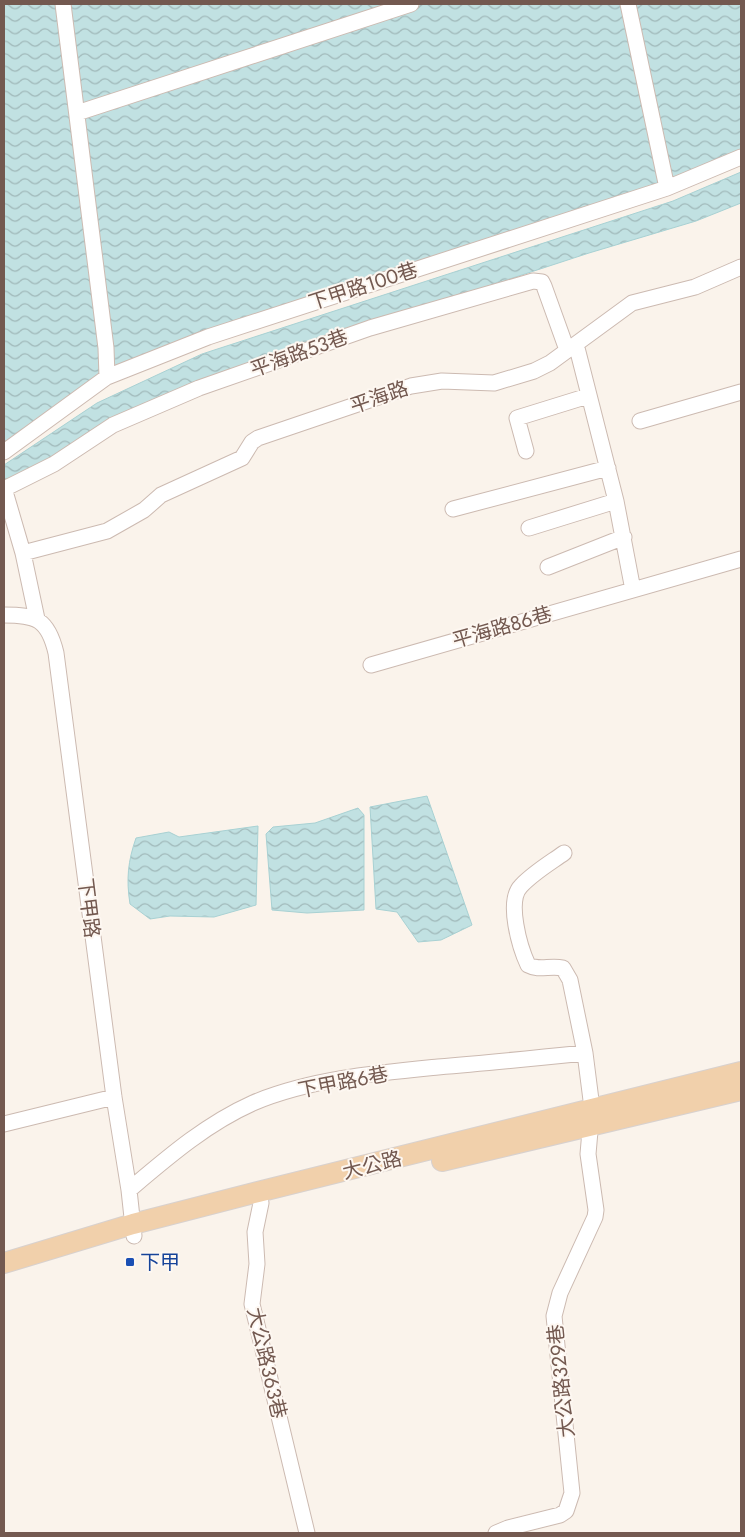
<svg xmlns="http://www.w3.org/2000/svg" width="745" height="1537" viewBox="0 0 745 1537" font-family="Jost,'Noto Sans TC',sans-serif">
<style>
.water{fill:url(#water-waves);stroke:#a8d1d3}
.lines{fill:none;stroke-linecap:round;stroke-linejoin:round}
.minor-casing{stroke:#ccbab1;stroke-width:17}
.major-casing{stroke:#d8d1ce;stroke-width:22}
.minor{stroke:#fff;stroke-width:15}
.major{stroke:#f1d0ab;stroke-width:20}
.transit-dot{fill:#1a4fb4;stroke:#fdf7f1;stroke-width:2}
.labels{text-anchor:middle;stroke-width:4;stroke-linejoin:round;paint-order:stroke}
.street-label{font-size:20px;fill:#735950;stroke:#fdf7f1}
.transit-label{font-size:20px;fill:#164399;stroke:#fdf7f1;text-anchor:start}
</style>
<defs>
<pattern id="water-waves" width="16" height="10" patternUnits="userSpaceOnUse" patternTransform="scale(1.25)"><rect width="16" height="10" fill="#c1e1e2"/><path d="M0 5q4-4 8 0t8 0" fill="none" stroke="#a1b9ba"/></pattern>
</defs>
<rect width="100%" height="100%" fill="#faf3eb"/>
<path class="water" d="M4 4H741V159L182 340 63 412 4 452Z
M741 172V203L696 221 589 253 201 380 4 488V465L97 403 202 354 673 201Z
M427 796 472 925 441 940 418 942 397 912 376 909 370 807Z
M358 808 364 815V910L307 913 272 910 266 834 273 827 315 823Z
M258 826 256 905 214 917 170 916 150 919 130 904C126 879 128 861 136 838L169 832 179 837Z"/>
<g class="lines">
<defs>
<path id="minor" d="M63 4 106 348 107 377
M628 4 667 188
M77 113 411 4
M576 344 616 501 633 590
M640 421 741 392
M526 451 517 418 588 396
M4 452 107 377 208 337 667 188 741 157
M4 488 23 553 37 619
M4 489 54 464 113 425 199 388 370 328 533 281 542 282 544 286 567 350
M453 509 608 468
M529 528 616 501
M23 553 107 531 144 510 161 495 242 458 252 442 258 438 411 386 442 381 494 383 534 371 550 363 632 303 695 287 741 267
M548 567 624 537
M4 615C36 615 48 619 56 653L114 1097 129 1190 134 1236
M371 665 741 559
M4 1124 114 1097
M129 1190C168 1157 206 1124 253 1103 310 1079 377 1073 438 1067 487 1063 536 1058 585 1053
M258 1192 261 1203 255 1232 257 1264 252 1304 307 1533
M496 1533 508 1528 560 1515 566 1511 572 1493 554 1316 560 1293 595 1217 596 1210 588 1154 592 1108 585 1053 570 980 563 968C550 965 539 971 528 965 520 948 506 901 521 886 533 873 550 863 564 853"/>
<path id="major" d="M442 1161 741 1090
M4 1263 133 1224 258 1192 741 1072"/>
</defs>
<use href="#minor" class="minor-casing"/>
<use href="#major" class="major-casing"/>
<use href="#minor" class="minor"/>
<use href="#major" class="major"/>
</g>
<rect class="transit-dot" x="125" y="1257" width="10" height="10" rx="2.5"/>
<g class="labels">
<g class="street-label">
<text transform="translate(363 286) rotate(-18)" y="7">下甲路100巷</text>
<text transform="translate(299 353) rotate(-20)" y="7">平海路53巷</text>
<text transform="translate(379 397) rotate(-19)" y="7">平海路</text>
<text transform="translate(502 627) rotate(-16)" y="7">平海路86巷</text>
<text transform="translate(89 908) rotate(83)" y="7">下甲路</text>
<text transform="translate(343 1082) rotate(-11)" y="7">下甲路6巷</text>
<text transform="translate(372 1165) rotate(-14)" y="7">大公路</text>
<text transform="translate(267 1363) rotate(77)" y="7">大公路363巷</text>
<text transform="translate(561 1381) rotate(-96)" y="7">大公路329巷</text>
</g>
<g class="transit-label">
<text x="140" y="1269">下甲</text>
</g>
</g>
<rect width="745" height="1537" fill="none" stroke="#735950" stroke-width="10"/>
</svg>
